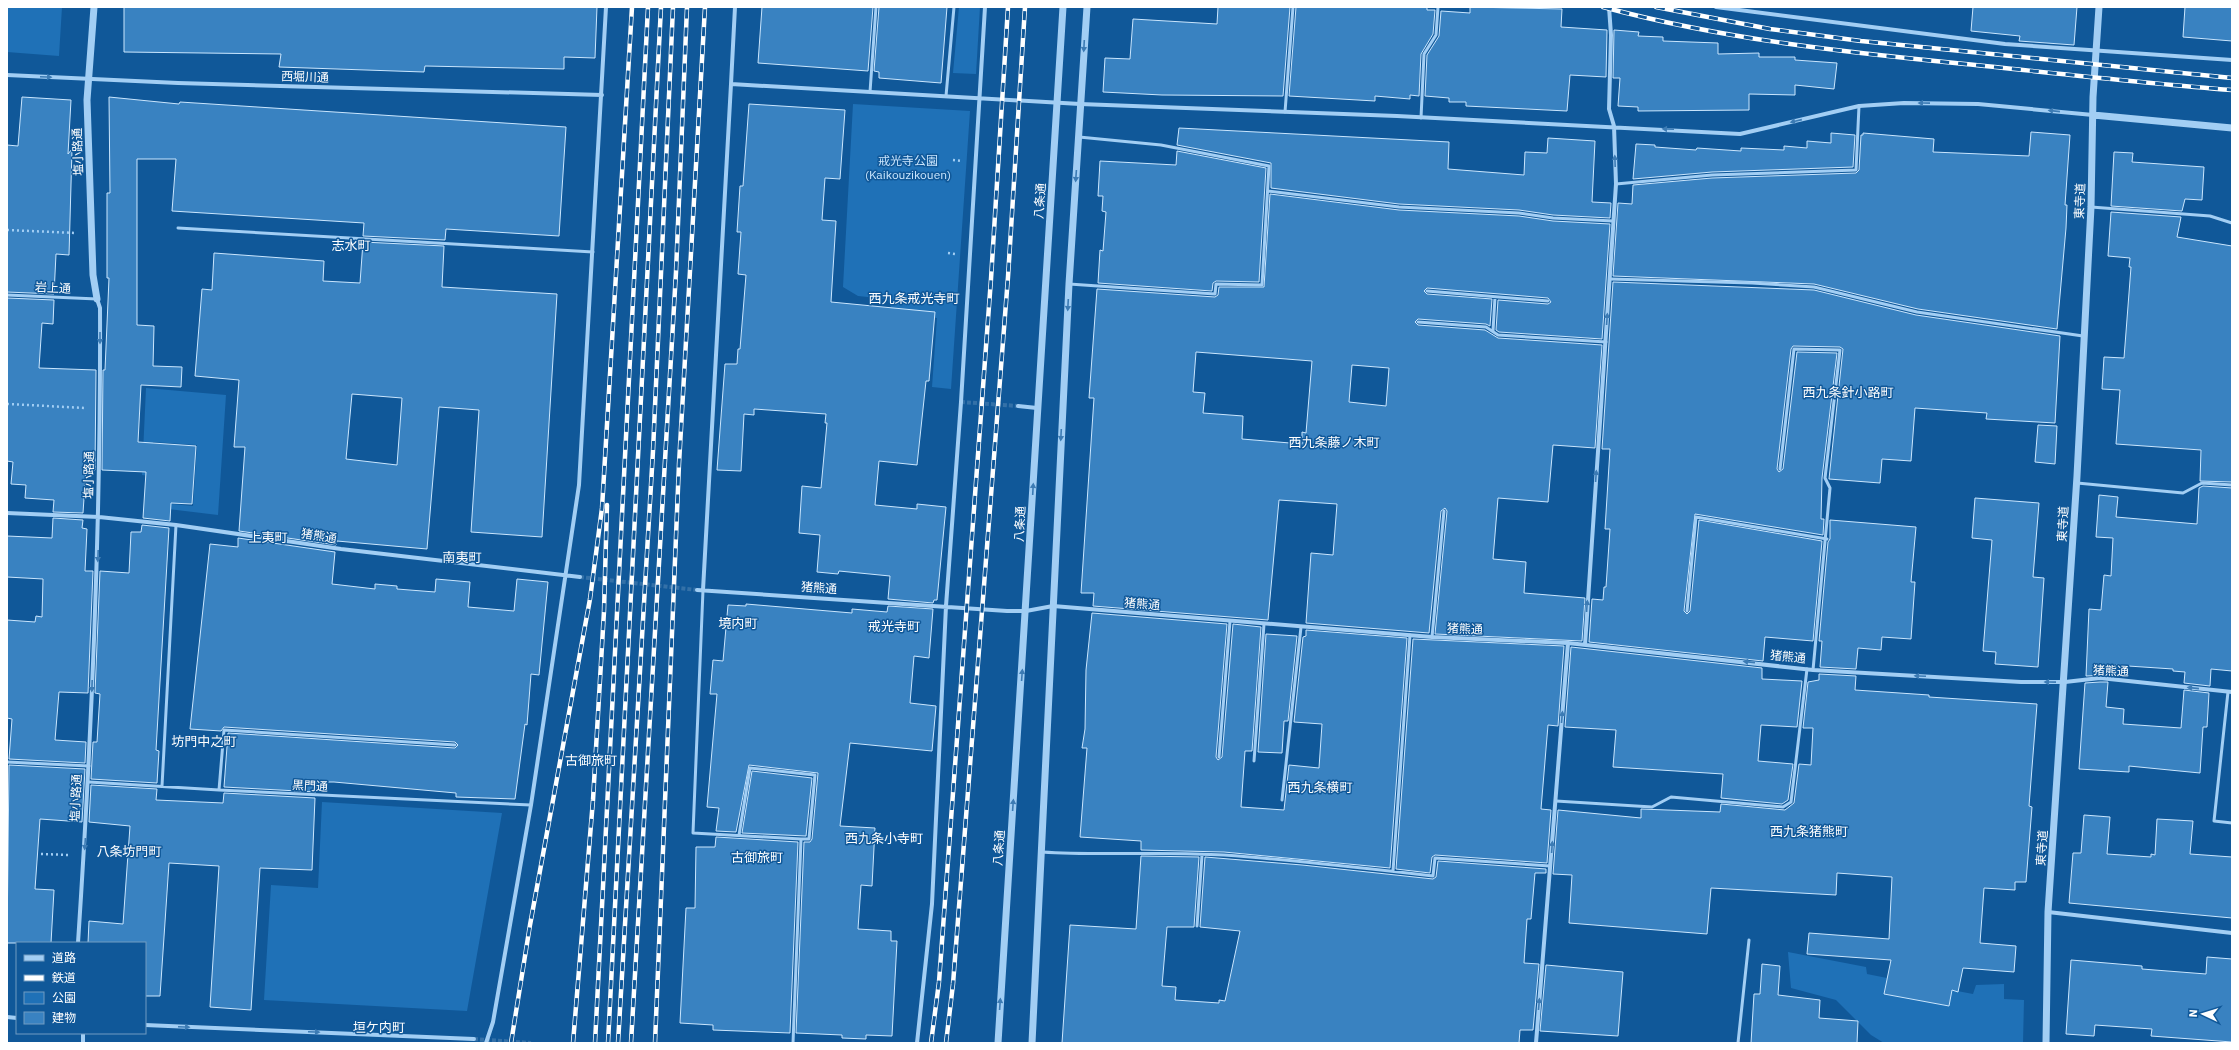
<svg xmlns="http://www.w3.org/2000/svg" width="2239" height="1050" viewBox="0 0 2239 1050" font-family="'IBM Plex Sans','Noto Sans JP',sans-serif">
<style>
.green{fill:#1f71b7}
.building{fill:#3982c1;stroke:#cae6fe;fill-rule:evenodd}
.lines{fill:none;stroke-linecap:round;stroke-linejoin:round}
.minor-tunnel{stroke:#3471a8;stroke-width:4;stroke-dasharray:4 2;stroke-linecap:butt}
.path{stroke:#a2cef4;stroke-width:2.5;stroke-dasharray:2 3;stroke-linecap:butt}
.service{stroke:#a2cef4;stroke-width:3}
.minor{stroke:#a2cef4;stroke-width:4}
.tertiary{stroke:#a2cef4;stroke-width:7}
.rail-casing{stroke:#fff;stroke-width:4.5}
.rail{stroke:#105899;stroke-width:3;stroke-dasharray:9;stroke-linecap:butt}
.oneway{fill:#3c7bb4}
.labels{text-anchor:middle;stroke-width:3;stroke-linejoin:round;paint-order:stroke}
.street-label{font-size:12px;fill:#fff;stroke:#105899}
.park-label{font-size:12px;fill:#cae6fe;stroke:#105899}
.neighbourhood-label{font-size:13px;fill:#fff;stroke:#105899}
</style>
<rect width="100%" height="100%" fill="#105899"/>
<path class="green" d="M7 7H62L59 56 7 52Z
M959 7H980L976 74 953 73Z
M853 104 970 111 951 389 932 387 937 318 895 315 887 299 858 296 843 287Z
M146 388 226 395 218 515 160 508V503L193 506 197 445 153 442 150 476 142 475Z
M322 802 502 813 467 1011 264 1000 271 885 318 888Z
M1788 952 1866 967 1867 974 1887 978 1884 994 1949 1006 1952 990 1973 994 1976 985 2004 984V999L2024 1000 2023 1043H1884L1871 1035 1836 1000 1791 988Z"/>
<path class="building" d="M124 7H597L595 58 564 57V69L425 66 424 72 279 67 281 54 124 52Z
M762 7H873L868 71 758 63Z
M879 7H947L941 83 879 78V72L874 71Z
M1218 7H1290L1283 96 1162 95 1103 92 1105 58 1130 59 1133 19 1217 24Z
M1296 7H1427V10H1435L1433 34 1421 54 1419 96 1410 95V99L1375 96V101L1289 96Z
M1470 7 1562 9 1561 27 1607 30 1606 77 1570 75 1567 111 1466 106V102H1449V98L1425 96 1427 55 1439 36 1441 11 1470 13Z
M1973 7H2077L2074 45 2019 41 2020 36 1971 31Z
M2185 7H2232V41L2183 37Z
M1614 30 1639 32 1638 36 1663 37V41L1718 43V54L1759 53V57H1795V60L1837 63 1834 89 1795 85V95L1749 94V110L1638 111V107L1618 106 1620 78H1613Z
M22 97 71 100 68 154 72 149 69 255 56 254 54 294 7 292V145L18 146Z
M109 97 179 104 180 102 566 127 559 236 446 229 445 240 363 236 364 223 172 211 176 159H137V325L154 326 153 366 182 367 181 387 141 385 138 442 196 446 192 504 171 503 170 521 143 518 146 472 102 470 103 370H105L109 278H107V193H110Z
M749 104 845 110 840 179 825 178 822 220 836 221 831 302 935 312 929 381H926L917 465 879 461 875 505 917 509V504L946 507 937 600H934L933 603 888 599 890 576 839 571 838 574 817 572 820 535 799 533 802 486 821 488 827 423H825L826 414 754 409V415L744 414 741 471 717 470 725 364H737L738 349H740L746 275 738 274 741 232H737L740 186H743Z
M1179 128 1449 142 1448 169 1524 175 1525 152 1547 153 1548 138 1595 141 1592 202 1611 203 1610 218 1553 215 1519 210 1399 204 1271 188V163L1177 145Z
M2031 132 2070 135 2065 205H2067L2066 228 2057 329 1918 309 1814 284 1613 276 1618 203 1632 204 1633 185 1712 178 1856 173 1859 170 1861 135H1863V133L1934 139 1933 152 2029 156Z
M1831 133 1855 135 1853 167 1712 172 1633 179 1636 144 1655 145V147L1696 150 1697 148 1741 151V148L1784 150V146L1807 148V141L1831 143Z
M1177 151 1266 168 1259 282 1216 281 1213 283 1212 291 1098 283 1100 250 1103 251 1106 212 1102 211 1103 196H1098L1100 161 1176 165Z
M2114 152 2133 153 2132 162 2204 167 2202 200 2185 199 2182 211 2111 206Z
M1270 194 1399 210 1519 216 1553 221 1610 224 1602 339 1499 332 1496 330 1498 300 1548 304 1551 302 1548 298 1427 288 1424 291 1427 294 1492 299 1490 326 1486 324 1418 319 1415 322 1418 325 1485 330 1498 338 1602 345 1595 448 1553 445 1548 502 1498 498 1493 559 1526 562 1524 593 1585 598 1582 641 1435 634 1447 511 1445 508 1441 511 1429 633 1306 623 1311 553 1333 555 1337 504 1279 500 1268 620 1093 606 1094 593H1081L1094 398H1089L1097 289 1215 297 1218 295 1219 287H1264ZM1196 352 1312 361 1306 433 1302 432V444L1242 439 1243 416 1203 413 1205 393 1193 392ZM1352 365 1389 368 1386 406 1349 402Z
M2111 212 2181 217 2177 237 2232 246V482L2200 481 2201 450 2116 444 2120 390 2102 389 2104 357 2124 358 2131 267H2129L2130 258 2108 256Z
M363 242 444 246 442 287 557 294 542 537 471 532 479 410 439 407 427 549 337 541 336 545 239 531 245 447H234L239 380 195 376 202 289 212 290 214 253 324 261 323 281 360 283ZM352 394 402 398 397 465 346 459Z
M1613 282 1814 290 1916 315 2060 336 2055 423 1986 419 1987 413 1915 408 1911 461 1882 459 1880 483 1829 479 1843 349 1840 347 1793 346 1791 349 1777 469 1779 472 1783 469 1797 352 1837 353 1822 478 1821 519H1824L1823 535 1695 514 1684 611 1687 614 1690 611 1699 520 1822 541 1813 641 1765 637 1763 661 1589 642 1592 599 1603 600 1604 587H1606L1610 529H1605L1610 449H1602Z
M7 298 54 300 53 324 42 323 39 368 96 370 95 470 86 469 83 513 53 512 54 500 25 498 26 485 11 484 13 462 7 461Z
M2038 425 2057 426 2055 464 2035 462Z
M2203 486 2232 488V671L2211 669 2210 686 2184 683 2185 672 2173 671V669L2113 665V668L2109 667 2108 675 2086 676 2089 609 2101 610 2104 575 2111 576 2113 538 2096 537 2099 495 2118 497 2116 517 2197 524 2199 488Z
M1975 498 2039 503 2033 577 2044 578 2038 667 1995 664 1996 652 1983 651 1992 540 1972 538Z
M53 518 83 520 82 528 87 529 85 571H93L88 693 59 692 55 740 86 742 85 763 9 759 12 719 7 718V620L35 622 36 616 42 617 43 579 7 577V536L52 538Z
M1830 520 1916 527 1911 582H1915L1911 639 1882 637 1881 650 1858 648 1856 669 1820 667 1822 641H1819L1828 542 1830 539Z
M142 525 169 528 156 750 159 751 157 783 91 779 93 742H97L100 694 95 693 100 571 129 573 131 532H141Z
M238 538 335 552 332 584 375 589V584L397 586V589L435 592 436 579 470 582 468 607 514 611 517 579 548 582 539 675 531 674 527 725 525 724 515 799 456 797V793L334 782H316V792L224 787 228 733 455 748 458 745 455 742 224 727 221 731 190 729 210 544 238 547Z
M746 604 852 613V609L887 612 888 606 933 609 929 658 914 656 910 703 936 706 932 751 850 743 840 826 875 828 872 886 861 885 858 929 891 931V941H897L892 1036 866 1035V1039L842 1038V1035L796 1033 804 842H810L812 839 818 773 749 765 736 832 716 831 719 808 707 807 717 694H710L713 660 723 661 728 605 746 606Z
M1092 613 1227 624 1216 757 1218 760 1222 757 1233 624 1261 627 1252 751H1245L1241 807 1284 810 1289 765 1319 768 1322 724 1294 722 1303 637 1306 636V630L1407 638 1390 868 1224 852 1141 850V841L1080 837 1087 748H1082L1085 729 1086 670Z
M1266 634 1297 636 1288 721H1284L1282 753 1258 752Z
M1413 639 1564 646 1558 726 1548 725 1541 809 1551 810 1547 863 1435 855 1432 857 1430 873 1396 869Z
M1571 647 1762 668V679L1802 681 1797 727 1761 725 1758 761 1793 764 1788 800 1782 804 1721 798 1723 774 1613 767 1616 730 1565 727Z
M1819 674 1856 676 1855 690 1929 695V697L2037 704 2029 806 2032 807 2026 882H2015V890L1984 888 1980 943 2016 946 2014 972 1963 968 1958 992 1952 990 1949 1006 1884 994 1891 960 1807 954 1809 933 1889 939 1892 877 1837 873 1836 895 1711 888 1707 934 1569 923 1572 875 1553 874 1558 810 1641 818V809L1720 812 1721 804 1785 810 1794 803 1799 764 1811 765 1813 728H1803L1808 682 1819 680Z
M2100 682H2108L2106 707 2124 709 2123 724 2181 728 2184 690 2209 693 2207 727H2203L2200 773 2129 766V772L2079 769 2085 683Z
M9 765 85 769 82 822 40 819 35 889 54 890 51 943H7Z
M752 771 812 778 806 836 742 833Z
M91 785 157 789 156 800 223 803 224 793 315 798 312 870 260 868 251 1010 210 1007 219 866 169 863 160 996H145V943H88L89 921 123 924 130 826 89 822Z
M2084 815 2110 817 2107 854 2151 857V854L2155 855 2157 819 2193 821 2190 854 2232 857V918L2069 903 2073 853H2081Z
M716 837 798 842 790 1033 713 1030V1025L680 1023 686 908H695L696 847H715Z
M1141 856 1199 857 1194 927H1167L1162 986 1176 987 1175 1000 1219 1003V1000L1225 1001 1240 931 1200 927 1205 857 1302 865 1433 879 1436 877 1438 861 1546 869V873H1535L1531 919H1527L1524 963 1539 964 1533 1030H1520L1519 1043H1062L1070 925 1136 929Z
M2207 957 2232 959V1042L2151 1036 2152 1029 2095 1025 2094 1036 2066 1034 2071 960 2142 966V969L2206 974Z
M1762 964 1780 966 1778 995 1820 1000 1819 1018 1858 1021 1857 1043H1751L1754 994H1760Z
M1546 965 1623 972 1618 1036 1540 1031Z"/>
<g class="lines">
<path class="minor-tunnel" d="M961 402 1018 406
M580 577 697 590
M474 1039 531 1043"/>
<path class="path" d="M953 160 962 161
M7 230 76 233
M948 253 955 254
M7 404 86 408
M41 854 69 855"/>
<path class="service" d="M870 92 876 7
M946 96 954 7
M1285 112 1293 7
M1421 118 1424 54 1436 35 1438 7
M1616 184 1712 175 1856 170 1859 106
M1268 191 1399 207 1519 213 1553 218 1613 221
M2091 207 2210 216 2232 223
M178 228 593 252
M1610 279 1752 283 1814 287 1917 312 2083 336
M1069 284 1215 294 1216 284 1262 285 1269 166 1161 145 1079 137
M1427 291 1548 301
M7 295 97 299
M1418 322 1486 327 1498 335 1606 342
M1493 331 1495 297
M1780 469 1794 349 1840 350 1825 478 1830 488 1813 670
M2077 483 2183 493 2202 483 2232 485
M703 590 693 833 801 839
M1687 611 1696 517 1827 539
M1432 637 1444 511
M2228 692 2214 821 2232 823
M1219 757 1230 621
M1254 761 1264 624
M7 762 89 766
M89 782 219 790 531 805
M162 786 176 525
M219 790 224 730 455 745
M1282 800 1301 627
M1556 801 1652 807 1671 797 1783 807 1791 802 1807 669
M739 835 750 768 815 775 809 839H801L793 1043
M1042 852C1102 856 1163 851 1224 855 1294 860 1364 868 1433 876L1435 858 1550 866
M1393 871 1410 635
M1197 926 1202 855
M1738 1043 1749 940"/>
<path class="minor" d="M735 7 731 84 1080 104 1397 116 1740 134 1859 106 1904 103 1978 104 2093 115
M1716 7 2005 44 2232 60
M7 75 178 83 602 95
M1018 406 1037 408
M7 513 99 517 176 525 341 549 580 577
M697 590 1007 611H1026L1053 606 1432 637 1568 643 1813 670 2021 682H2065L2100 678 2232 692
M703 590 731 84
M1585 645 1616 184 1614 126 1609 109 1611 35 1609 7
M2048 912 2232 933
M78 943C92 731 101 520 100 308L97 299
M7 1017 17 1018
M145 1025 474 1039
M83 1043V1033
M486 1043 493 1022 531 805 579 485 606 7
M917 1043 932 904 946 606 961 402 985 7
M1536 1043 1568 643"/>
<path class="tertiary" d="M94 7 87 100 93 275 97 299
M2093 115 2232 128
M998 1043 1063 7
M1032 1043 1069 284 1087 7
M2046 1043 2048 912 2077 476 2091 207 2093 97 2099 7"/>
<defs>
<path id="rail" d="M1603 7C1722 39 1843 52 1965 64 2054 73 2143 83 2232 90
M1656 7 1770 29 1861 41 2232 78
M511 1043 530 925 590 599 602 508 632 7
M573 1043 593 800 604 611 607 505
M595 1043 648 7
M608 1043 661 7
M618 1043 653 451 673 7
M631 1043 676 272 687 7
M655 1043 679 464 705 7
M931 1043 939 982 991 279 1008 7
M946 1043 953 984 1008 277 1025 7"/>
</defs>
<use href="#rail" class="rail-casing"/>
<use href="#rail" class="rail"/>
</g>
<defs><path id="oneway-solid" d="M-6-.8H1V-3.2L6.5 0L1 3.2V.8H-6Z"/></defs>
<g class="oneway">
<use href="#oneway-solid" transform="translate(1084 46) rotate(93)"/>
<use href="#oneway-solid" transform="translate(46 77) rotate(3)"/>
<use href="#oneway-solid" transform="translate(1924 103) rotate(-179)"/>
<use href="#oneway-solid" transform="translate(2054 111) rotate(-174)"/>
<use href="#oneway-solid" transform="translate(1796 121) rotate(167)"/>
<use href="#oneway-solid" transform="translate(1668 129) rotate(-177)"/>
<use href="#oneway-solid" transform="translate(1615 161) rotate(-92)"/>
<use href="#oneway-solid" transform="translate(1076 176) rotate(94)"/>
<use href="#oneway-solid" transform="translate(1068 305) rotate(93)"/>
<use href="#oneway-solid" transform="translate(1607 319) rotate(-86)"/>
<use href="#oneway-solid" transform="translate(100 338) rotate(90)"/>
<use href="#oneway-solid" transform="translate(1061 435) rotate(93)"/>
<use href="#oneway-solid" transform="translate(1596 476) rotate(-86)"/>
<use href="#oneway-solid" transform="translate(1033 489) rotate(-87)"/>
<use href="#oneway-solid" transform="translate(98 556) rotate(92)"/>
<use href="#oneway-solid" transform="translate(1587 606) rotate(-86)"/>
<use href="#oneway-solid" transform="translate(1749 662) rotate(-174)"/>
<use href="#oneway-solid" transform="translate(1022 675) rotate(-86)"/>
<use href="#oneway-solid" transform="translate(1920 676) rotate(-177)"/>
<use href="#oneway-solid" transform="translate(2050 682) rotate(-179)"/>
<use href="#oneway-solid" transform="translate(92 686) rotate(92)"/>
<use href="#oneway-solid" transform="translate(2193 688) rotate(-174)"/>
<use href="#oneway-solid" transform="translate(1562 717) rotate(-85)"/>
<use href="#oneway-solid" transform="translate(1013 805) rotate(-86)"/>
<use href="#oneway-solid" transform="translate(85 844) rotate(94)"/>
<use href="#oneway-solid" transform="translate(1552 847) rotate(-86)"/>
<use href="#oneway-solid" transform="translate(1000 1004) rotate(-86)"/>
<use href="#oneway-solid" transform="translate(1539 1004) rotate(-85)"/>
<use href="#oneway-solid" transform="translate(184 1027) rotate(3)"/>
<use href="#oneway-solid" transform="translate(314 1032) rotate(3)"/>
</g>
<g class="labels">
<g class="street-label">
<text transform="translate(305 77) rotate(2)" y="4">西堀川通</text>
<text transform="translate(78 152) rotate(-92)" y="4">塩小路通</text>
<text transform="translate(1040 201) rotate(-86)" y="4">八条通</text>
<text transform="translate(2080 201) rotate(-88)" y="4">東寺道</text>
<text transform="translate(53 288) rotate(3)" y="4">岩上通</text>
<text transform="translate(89 475) rotate(-89)" y="4">塩小路通</text>
<text transform="translate(1020 524) rotate(-87)" y="4">八条通</text>
<text transform="translate(2063 524) rotate(-87)" y="4">東寺道</text>
<text transform="translate(319 536) rotate(9)" y="4">猪熊通</text>
<text transform="translate(819 588) rotate(4)" y="4">猪熊通</text>
<text transform="translate(1142 604) rotate(5)" y="4">猪熊通</text>
<text transform="translate(1465 629) rotate(2)" y="4">猪熊通</text>
<text transform="translate(1788 657) rotate(6)" y="4">猪熊通</text>
<text transform="translate(2111 671) rotate(2)" y="4">猪熊通</text>
<text transform="translate(310 786) rotate(3)" y="4">黒門通</text>
<text transform="translate(76 798) rotate(-87)" y="4">塩小路通</text>
<text transform="translate(999 848) rotate(-86)" y="4">八条通</text>
<text transform="translate(2042 848) rotate(-86)" y="4">東寺道</text>
</g>
<g class="park-label">
<text x="908" y="165">戒光寺公園<tspan x="908" dy="14">(Kaikouzikouen)</tspan></text>
</g>
<g class="neighbourhood-label">
<text x="351" y="250">志水町</text>
<text x="914" y="303">西九条戒光寺町</text>
<text x="1848" y="397">西九条針小路町</text>
<text x="1334" y="447">西九条藤ノ木町</text>
<text x="268" y="542">上夷町</text>
<text x="462" y="562">南夷町</text>
<text x="738" y="628">境内町</text>
<text x="894" y="631">戒光寺町</text>
<text x="204" y="746">坊門中之町</text>
<text x="591" y="765">古御旅町</text>
<text x="1320" y="792">西九条横町</text>
<text x="1809" y="836">西九条猪熊町</text>
<text x="884" y="843">西九条小寺町</text>
<text x="129" y="856">八条坊門町</text>
<text x="757" y="862">古御旅町</text>
<text x="379" y="1032">垣ケ内町</text>
</g>
</g>
<rect width="2239" height="1050" fill="none" stroke="#ffffff" stroke-width="16"/>
<rect x="16" y="942" width="130" height="92" fill="#105899" stroke="#709bc2"/>
<rect x="24" y="955" width="20" height="6" fill="#a2cef4" stroke="#709bc2"/>
<text x="52" y="962" font-size="12" fill="#ffffff">道路</text>
<rect x="24" y="975" width="20" height="6" fill="#ffffff" stroke="#709bc2"/>
<text x="52" y="982" font-size="12" fill="#ffffff">鉄道</text>
<rect x="24" y="992" width="20" height="12" fill="#1f71b7" stroke="#709bc2"/>
<text x="52" y="1002" font-size="12" fill="#ffffff">公園</text>
<rect x="24" y="1012" width="20" height="12" fill="#3982c1" stroke="#709bc2"/>
<text x="52" y="1022" font-size="12" fill="#ffffff">建物</text>
<g transform="translate(2203 1014) rotate(274)" stroke="#105899" stroke-width="3" paint-order="stroke">
<path d="M0-3L7 15L0 10L-7 15Z" fill="#ffffff"/>
<text y="-6" font-size="11" font-weight="bold" text-anchor="middle" fill="#ffffff">N</text>
</g>
</svg>
